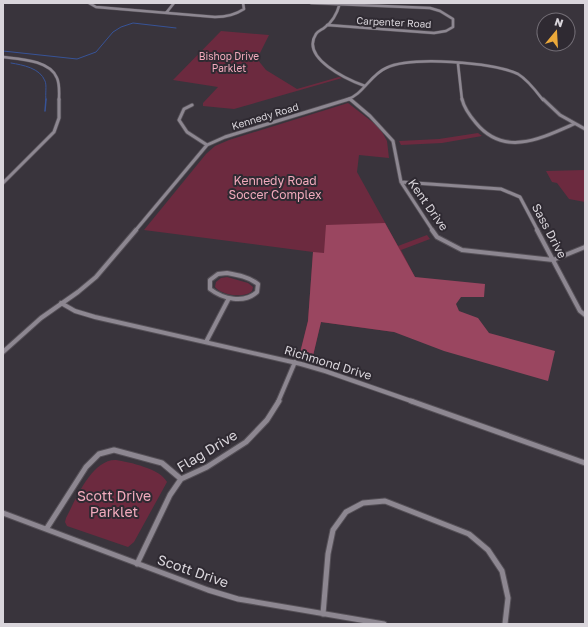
<svg xmlns="http://www.w3.org/2000/svg" width="588" height="627" viewBox="0 0 588 627" font-family="'Golos Text',sans-serif">
<style>
.green{fill:#6c2a3f}
.forest{fill:#9a4660}
.lines{fill:none;stroke-linecap:round;stroke-linejoin:round}
.stream-far1{stroke:#375397;stroke-width:1}
.stream{stroke:#375397;stroke-width:1.5}
.street-far3-casing{stroke:#555057;stroke-width:3.5}
.street-far2-casing{stroke:#555057;stroke-width:4.5}
.street-far1-casing{stroke:#555057;stroke-width:6}
.street-casing{stroke:#555057;stroke-width:7}
.street-far3{stroke:#8d8791;stroke-width:2.5}
.street-far2{stroke:#8d8791;stroke-width:3}
.street-far1{stroke:#8d8791;stroke-width:4}
.street{stroke:#8d8791;stroke-width:5}
.labels{text-anchor:middle;stroke-width:4;stroke-linejoin:round;paint-order:stroke}
.far-street-label{font-size:10px;fill:#d9d5db;stroke:#2f2a32}
.far-park-label{font-size:10px;fill:#f1aabc;stroke:#2f2a32}
.park-label{font-size:12px;fill:#f1aabc;stroke:#2f2a32}
.street-label{font-size:12px;fill:#d9d5db;stroke:#2f2a32}
.near-street-label{font-size:14px;fill:#d9d5db;stroke:#2f2a32}
.near-park-label{font-size:14px;fill:#f1aabc;stroke:#2f2a32}
</style>
<rect width="100%" height="100%" fill="#39343c"/>
<path class="green" d="M221 31 269 35 257 59 266 70 297 89 339 77 342 78 234 109 203 106V103L218 87 173 80Z
M348 103 375 124 381 130 387 141 389 158 359 155 357 172 398 246 427 235 430 239 401 250 415 277 394 332 321 322 312 360 299 357 308 321 313 252 144 230 206 154 215 146 229 140Z
M478 133 482 136 442 143 401 145 399 141 439 139Z
M585 170V202L569 199 557 183 552 182 546 171Z
M227 277 248 283 253 287 252 291C244 299 221 295 215 287L216 282 221 278Z
M116 460C129 462 161 469 167 482L134 542 128 547 67 526 65 522 66 518C76 499 92 459 116 460Z"/>
<path class="forest" d="M385 223 415 277 485 284 484 297H461L456 304 459 311 478 318 489 333 555 351 548 381 444 351 394 332 321 322 312 360 299 357 308 321 313 252 324 253 326 225Z"/>
<g class="lines">
<path class="stream-far1" d="M3 51 77 59 96 52 113 32 121 27 133 23 176 28
M11 63C23 65 40 68 45 81 47 85 45 95 46 100"/>
<path class="stream" d="M45 111 46 99"/>
<defs>
<path id="street-far3" d="M89 3 96 7 215 17C226 17 235 15 244 9L243 3
M311 3 430 8 440 11 453 19V27L446 31 434 33 327 25
M340 3C337 14 333 22 324 28 321 30 318 31 316 34 300 58 348 80 365 86
M166 13 174 3
M3 57C19 59 50 60 57 78 60 85 59 93 59 100
M458 64 462 100
M350 99 351 100
M346 100C363 95 370 75 386 68 411 56 493 62 518 74 528 80 536 91 543 100"/>
<path id="street-far2" d="M350 99 370 116 393 141 401 182 433 231
M462 99C464 108 470 116 476 123 504 157 540 139 574 124
M543 99 560 115 585 129
M192 105 184 109 179 120 187 132 207 145
M401 182 501 189 520 197 538 231
M3 183 54 132 59 118V99
M135 231 207 145 225 137 349 99"/>
<path id="street-far1" d="M432 230 437 237 462 250 553 260 585 247
M537 230 580 311 585 315
M227 273C238 275 249 277 258 284L257 292C244 304 223 299 210 289V280L218 274Z
M61 303 75 311 95 317 301 364 325 371 414 402
M206 342 229 298
M3 352 41 318 78 292 96 277 136 230
M278 402 295 362"/>
<path id="street" d="M411 401 585 463
M3 513 208 590 238 599 384 624
M47 528 86 467 99 454 114 450 162 463 181 479
M137 564 170 495 181 479 207 467 246 442 267 420 279 401
M323 614 328 554 333 530 346 512 363 503 385 501 469 534 488 550 502 571 508 598 505 624"/>
</defs>
<use href="#street-far3" class="street-far3-casing"/>
<use href="#street-far2" class="street-far2-casing"/>
<use href="#street-far1" class="street-far1-casing"/>
<use href="#street" class="street-casing"/>
<use href="#street-far3" class="street-far3"/>
<use href="#street-far2" class="street-far2"/>
<use href="#street-far1" class="street-far1"/>
<use href="#street" class="street"/>
</g>
<g class="labels">
<g class="far-street-label">
<text transform="translate(394 22) rotate(3)" y="4">Carpenter Road</text>
<text transform="translate(265 116) rotate(-17)" y="4">Kennedy Road</text>
</g>
<g class="far-park-label">
<text x="229" y="60">Bishop Drive<tspan x="229" dy="12">Parklet</tspan></text>
</g>
<g class="park-label">
<text x="275" y="185">Kennedy Road<tspan x="275" dy="14">Soccer Complex</tspan></text>
</g>
<g class="street-label">
<text transform="translate(428 205) rotate(55)" y="4">Kent Drive</text>
<text transform="translate(549 231) rotate(62)" y="4">Sass Drive</text>
<text transform="translate(328 363) rotate(17)" y="4">Richmond Drive</text>
</g>
<g class="near-street-label">
<text transform="translate(207 451) rotate(-31)" y="5">Flag Drive</text>
<text transform="translate(193 571) rotate(19)" y="5">Scott Drive</text>
</g>
<g class="near-park-label">
<text x="114" y="501">Scott Drive<tspan x="114" dy="16">Parklet</tspan></text>
</g>
</g>
<rect width="588" height="627" fill="none" stroke="#d9d5db" stroke-width="8"/>
<g transform="translate(556 32) rotate(18)"><circle r="19" fill="#2f2a32" stroke="#736e76"/>
<path d="M0-3L7 15L0 10L-7 15Z" fill="#eca93a"/>
<text y="-6" font-size="11" font-weight="bold" text-anchor="middle" fill="#d9d5db">N</text>
</g>
</svg>
